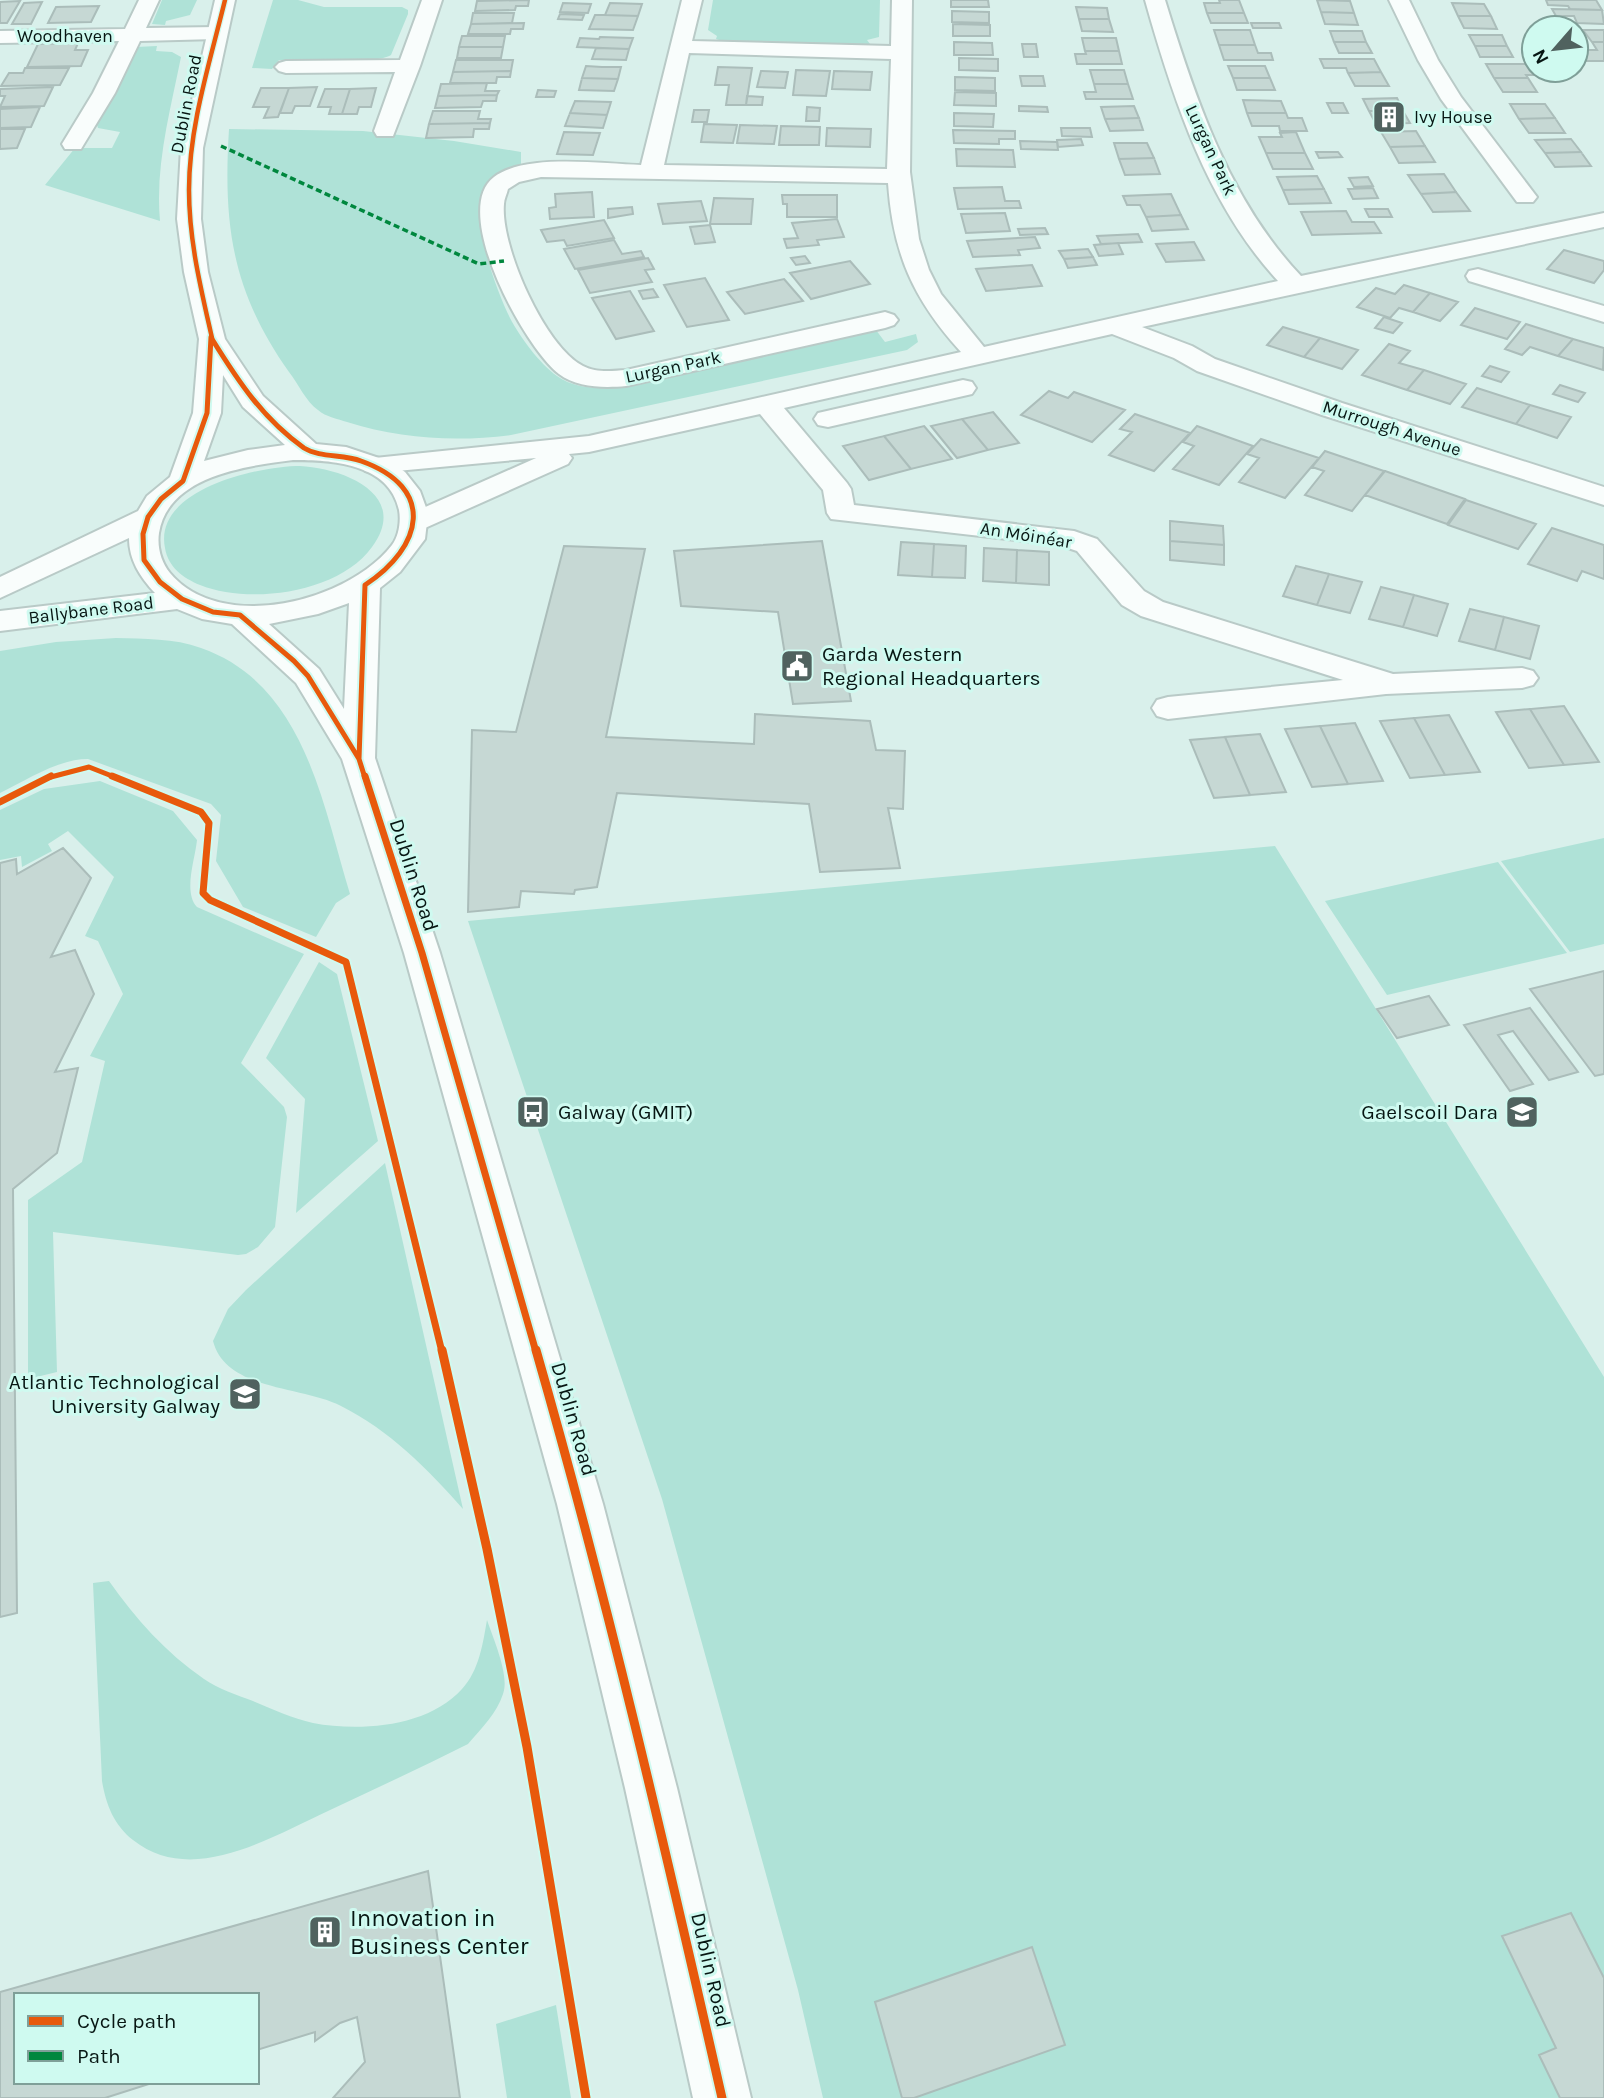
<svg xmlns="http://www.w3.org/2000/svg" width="1604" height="2098" viewBox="0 0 1604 2098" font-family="Karla,sans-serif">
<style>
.green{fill:#afe2d7}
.building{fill:#c6d8d4;stroke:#abbdba;stroke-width:2}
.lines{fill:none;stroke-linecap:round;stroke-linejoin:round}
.minor-casing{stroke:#b9cac7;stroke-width:4}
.secondary-casing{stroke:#b9cac7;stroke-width:4}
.minor{fill:#f9fdfc;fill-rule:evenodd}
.secondary{fill:#f9fdfc;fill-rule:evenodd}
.quiet{stroke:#00873e;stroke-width:3.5;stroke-dasharray:6 3.5;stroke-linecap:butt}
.cycleway-far3-casing{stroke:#cffaf0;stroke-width:7}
.cycleway-far2-casing{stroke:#cffaf0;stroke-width:9}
.cycleway-far1-casing{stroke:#cffaf0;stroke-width:11}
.cycleway-casing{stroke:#cffaf0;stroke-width:13}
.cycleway-far3{stroke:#e8590c;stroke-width:4.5}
.cycleway-far2{stroke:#e8590c;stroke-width:5}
.cycleway-far1{stroke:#e8590c;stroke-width:7}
.cycleway{stroke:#e8590c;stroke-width:9}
.labels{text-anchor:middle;stroke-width:6;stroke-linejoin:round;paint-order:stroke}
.far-street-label{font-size:18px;fill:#071613;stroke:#cffaf0}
.far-poi-label{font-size:18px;fill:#071613;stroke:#cffaf0;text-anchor:start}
.poi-label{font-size:21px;fill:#071613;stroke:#cffaf0;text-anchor:start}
.street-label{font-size:21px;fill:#071613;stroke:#cffaf0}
.near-poi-label{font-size:24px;fill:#071613;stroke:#cffaf0;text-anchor:start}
</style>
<rect width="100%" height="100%" fill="#d9f0eb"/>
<path class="green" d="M162 0H197L190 15 166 21 165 25 152 24Z
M273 0H298L324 7H402L408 10V14L391 55C372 66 304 60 279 60L272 69 252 68Z
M713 0H880L879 37 867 40 870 44 864 45 722 41 716 39 717 36 708 30Z
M157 46 156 51 172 52 181 57C170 112 155 166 160 221L45 185 75 148H112L120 132 98 128 96 122 136 47Z
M229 129 363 131 454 141 521 152V167C509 172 490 175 484 188 469 216 496 290 510 318 520 337 539 363 557 376 576 390 604 389 625 387L876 330 885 342 916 334 918 342 907 350 511 435C456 442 401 439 347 422 338 419 326 417 318 410 306 402 298 383 289 372 232 291 223 226 229 129Z
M300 466C342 468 411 494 372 547 339 593 250 605 200 585 183 578 168 567 165 548 153 489 259 466 300 466Z
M116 638C144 639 174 638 201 648 304 684 322 802 350 894L336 903 316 937 243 907 216 861 221 815 211 804 88 759C58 759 27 780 0 793V651L56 642Z
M100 781 173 811 197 840C195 860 183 892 197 907L304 954 241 1063 284 1107 287 1117 275 1227 258 1247 246 1254 238 1255 53 1232 57 1372 28 1379V1200L82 1162 105 1061 90 1056 123 994 98 941 85 936 114 877 68 831 48 844 52 851 22 867 21 856 0 860V810L44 789Z
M1604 838V944L1570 952 1501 861Z
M1275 846 1604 1377V2098H823L798 1990 662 1499 468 921Z
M1498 862 1567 953 1387 995 1325 901Z
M319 962 337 974 378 1141 296 1213 305 1099 266 1058Z
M385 1163 463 1509C428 1469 389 1430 341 1406 302 1386 226 1391 213 1341L228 1309 246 1290Z
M109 1581C135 1618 166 1653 204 1679 218 1689 237 1695 253 1701 272 1709 292 1718 313 1723 360 1732 428 1727 462 1689 479 1671 483 1643 487 1620 493 1638 510 1676 503 1694 497 1713 481 1729 468 1744 422 1767 375 1789 328 1811 271 1837 192 1887 133 1840 114 1825 106 1805 102 1781L93 1583Z
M556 2005 571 2098H507L496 2024Z"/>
<path class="building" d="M529 0 528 6H516L515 10 475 11 477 1Z
M951 0H988L989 7H951Z
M1219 0H1239L1244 13H1207L1204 3H1220Z
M1317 0 1350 1 1354 13 1321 12Z
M1546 0H1596L1602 10 1570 9 1568 6 1548 5Z
M20 1 7 23H0V2Z
M42 2 31 24H12L24 3Z
M563 3 591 4 588 13 560 12Z
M610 3 642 4 638 16 605 15Z
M1452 3 1484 4 1491 16H1458Z
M99 6 91 22 48 23 56 7Z
M1076 7 1107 8 1109 19H1079Z
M1552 9 1602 10 1604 24 1577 23 1574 16H1556Z
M952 11 989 12V23L952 22Z
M1321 12 1354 13 1358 25 1325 24Z
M473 13H514L512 23 471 24Z
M1207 13H1244L1248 23H1211Z
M560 14 584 15 582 20 558 19Z
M595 15H605L638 16 633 30 589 29Z
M1458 16H1491L1497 29 1464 28Z
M1079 19H1109L1113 32 1082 31Z
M524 23 523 29H511L510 34H468L471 24Z
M1251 23H1279L1281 28H1253Z
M953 24 990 25V36H953Z
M1214 30H1250L1255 45H1219Z
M1583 30H1604V42H1592Z
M1330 31H1362L1366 42H1334Z
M1469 35H1502L1507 46H1475Z
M462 36H505L503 47H459Z
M600 37 633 38 629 49 577 47 580 38 599 39Z
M1082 38H1116L1119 51H1085Z
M954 42 992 43 993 55H954Z
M1334 42H1366L1372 53H1339Z
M1592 42H1604V61H1582L1576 53V50H1597Z
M78 43 75 50H88L81 66 27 67 38 44Z
M1022 44H1036L1038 57H1024Z
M1219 45H1255L1258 53H1271L1273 60H1224Z
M1475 46H1507L1513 57H1480Z
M459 47H503L501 58H457Z
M596 48 629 49 626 60 592 59Z
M1085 51H1119L1122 64H1077L1075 54H1086Z
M959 58 998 59V71L959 70Z
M1320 59H1374L1381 72 1348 73 1346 68H1324Z
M456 60H513L511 71 453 72Z
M1486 64H1534V70H1538L1541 75H1526L1528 78H1494Z
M586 66 602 67H621L618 79 582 78Z
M1228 66H1265L1270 78H1233Z
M718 67 752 68 746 105H726L729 85H715Z
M25 68H69L60 85 1 86 9 73H23Z
M796 70 830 71 826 96 793 95Z
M1090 70H1124L1128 84H1094Z
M511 71 510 77H497L496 83H450L453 72Z
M761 71 788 72 785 88 757 87Z
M834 71 872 72 870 90 832 89Z
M1381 72 1389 86H1355L1348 73Z
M1020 76H1043L1045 86H1022Z
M955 77 995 78V91L955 90Z
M582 78 618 79 614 91 579 90Z
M1233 78H1270L1275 90H1237Z
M1494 78H1528L1537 92H1503Z
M487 83 485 91H499L497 95 438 96 441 84Z
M1094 84H1128L1133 99H1086L1084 92H1096Z
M53 87 44 106 0 107 5 96H0V89Z
M317 87 310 106H295L292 113H280L289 88Z
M261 88H289L278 117 264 118 269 107H253Z
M376 88 371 107H359L357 114H342L350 89Z
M325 89H350L342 114H329L331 107H318Z
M538 90 556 91 554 97H536Z
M955 92 996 93V106L954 105Z
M497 95 496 101H483L481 107 435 108 438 96Z
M747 96 763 97 762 105H746Z
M1397 98 1403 111H1369L1363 99Z
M1243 100 1281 101 1286 113H1247Z
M575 101 611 102 607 115 570 113Z
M1327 103H1343L1348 113H1332Z
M1510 104H1545L1555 118 1519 119Z
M1019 106 1047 107 1048 112 1019 111Z
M1134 106 1139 118 1105 119 1101 107Z
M40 107 31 127 0 128V109Z
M807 107 820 108 819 121H806Z
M694 110H709L707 122H692Z
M433 111H480L478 119H491L490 123 429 124Z
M1369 111H1403L1410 123 1376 124Z
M570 113 607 115 603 128 565 126Z
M954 113 994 114 993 127 954 126Z
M1247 113H1286L1288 118H1302L1307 131H1280L1279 126H1252Z
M1139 118 1143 130 1110 131 1105 119Z
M1555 118 1565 133H1529L1519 119Z
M490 123 489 129H474L473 137 426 138 429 124Z
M704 124 737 125 733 143 701 142Z
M740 125 777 126 774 144 737 143Z
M781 126 820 127 819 145H779Z
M827 128 871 129 870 147 826 146Z
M1061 128H1090L1092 137 1062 136Z
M0 129H25L17 148 0 149Z
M953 130 1015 131V139H999V144L954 143Z
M1416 131 1425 146 1390 147 1381 132Z
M564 132 600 133 593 155 557 154Z
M1296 132 1305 153H1266L1259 137H1282L1280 133Z
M1081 139 1083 145 1058 147 1057 140Z
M1571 139 1581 152 1545 153 1535 140Z
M1020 141 1057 142 1058 150 1021 149Z
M1114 143H1147L1154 158 1119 159Z
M1425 146 1435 162 1399 163 1390 147Z
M956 149 1013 150 1015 167 957 166Z
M1316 152H1338L1342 157 1319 158Z
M1581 152 1591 166 1555 167 1545 153Z
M1266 153H1305L1313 169H1273Z
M1154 158 1160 174 1125 175 1119 159Z
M1444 174 1456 192 1421 194 1408 175Z
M1317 176 1324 189 1283 190 1277 177Z
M1368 177 1373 186 1354 187 1349 178Z
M1002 187 1005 201H1019L1021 208 958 209 954 188Z
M1373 188 1378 198 1353 199 1348 189Z
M1324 189 1331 203 1289 204 1283 190Z
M592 192 594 217 550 219 549 208 556 207 555 194Z
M1456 192 1470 211 1433 212 1421 194Z
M1171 194 1181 215 1146 217 1140 205H1127L1123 196Z
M782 195H837V217H787V204H783Z
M714 198 753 199 751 224H710Z
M701 201 707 221 663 224 658 204Z
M632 207 633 214 608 218V209Z
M1365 209H1388L1392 217H1369Z
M1346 211 1352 222H1374L1381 233 1312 235 1301 212Z
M1005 213 1010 231 966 233 961 214Z
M1181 215 1188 229 1152 231 1146 217Z
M837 219 844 237 817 240 819 245 787 248 784 239 798 238 792 223Z
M604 220 614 238 567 246 564 240 547 242 541 230Z
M710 225 715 242 695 244 690 227Z
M1045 228 1048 234 1020 235 1018 229Z
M1138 234 1142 242 1101 244 1097 236Z
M1035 237 1040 248 1018 250 1020 255 973 257 967 241Z
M614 240 622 254 641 251 644 257 575 269 564 249Z
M1194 242 1204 260 1166 262 1156 244Z
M1118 243 1123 254 1099 256 1094 245Z
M1088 249 1093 257 1064 259 1059 251Z
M1564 250 1604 261V270L1594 283 1547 269Z
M805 256 810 263 796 265 791 258Z
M1093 257 1097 265 1068 268 1064 259Z
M648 258 654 269 645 270 652 282 590 293 578 270Z
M850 261 870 284 811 299 790 273Z
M1032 265 1042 286 986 291 976 269Z
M705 278 729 320 687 327 664 285Z
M784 279 803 301 745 314 727 292Z
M1404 285 1430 293 1413 312 1399 308 1390 318 1357 307 1376 288 1395 294Z
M653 289 658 297 643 299 639 291Z
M630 291 654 331 616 339 592 298Z
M1430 293 1458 302 1440 321 1413 312Z
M1475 308 1520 322 1507 339 1461 325Z
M1384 317 1402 323 1393 333 1375 328Z
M1526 324 1573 339 1558 356 1530 347 1522 355 1505 349Z
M1283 327 1320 338 1304 357 1267 345Z
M1320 338 1358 350 1342 369 1304 357Z
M1573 339 1604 348 1603 370 1558 356Z
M1389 344 1410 351 1399 363 1424 370 1407 390 1362 375Z
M1490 366 1509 372 1501 382 1482 376Z
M1424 370 1466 384 1450 404 1407 390Z
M1560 385 1585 393 1578 402 1553 394Z
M1477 388 1530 405 1516 424 1462 407Z
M1049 391 1068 398 1074 392 1125 410 1092 442 1021 415Z
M1530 405 1571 417 1557 438 1516 424Z
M993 412 1019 443 988 450 962 419Z
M1135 414 1190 433 1154 471 1109 455 1132 432 1120 429Z
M962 419 988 450 957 458 931 426Z
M924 426 952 459 911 469 884 436Z
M1197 426 1253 446 1219 485 1173 469 1194 446 1183 442Z
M884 436 911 469 869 480 843 446Z
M1261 439 1319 458 1285 498 1239 482 1259 458 1247 454Z
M1325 451 1384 471 1352 511 1305 495 1324 471 1312 467Z
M1385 471 1465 499 1447 524 1365 495Z
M1466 500 1536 524 1518 549 1448 525Z
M1170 521 1223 526 1224 545 1170 541Z
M1552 528 1604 545V579L1582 571 1577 581 1528 564Z
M822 541 851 701 793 704 778 612 681 606 674 551Z
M1170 541 1224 545V565L1170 560Z
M901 542 934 544 932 577 898 575Z
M934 544 966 546 965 578 932 577Z
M564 546 645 549 606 737 754 744 755 714 870 721 876 750 905 751 903 809 888 808 900 868 820 872 809 804 617 793 597 887 575 890 574 894 521 891 519 907 468 912 472 730 516 732Z
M984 548 1017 550 1016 583 983 581Z
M1017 550 1049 552V585L1016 583Z
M1296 566 1329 574 1317 605 1283 596Z
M1329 574 1362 582 1350 613 1317 605Z
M1381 587 1414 595 1403 627 1369 619Z
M1414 595 1448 604 1437 636 1403 627Z
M1470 609 1504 617 1495 650 1459 641Z
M1504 617 1539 626 1530 659 1495 650Z
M1564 706 1599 762 1564 765 1530 709Z
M1530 709 1564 765 1529 768 1496 712Z
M1449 715 1480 772 1445 775 1414 718Z
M1414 718 1445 775 1410 778 1380 721Z
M1355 723 1383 781 1348 784 1320 726Z
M1320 726 1348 784 1312 787 1285 729Z
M1260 734 1286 792 1250 795 1225 737Z
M1225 737 1250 795 1214 798 1190 740Z
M63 848 91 878 51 957 75 950 94 994 55 1072 78 1068 57 1153 13 1189 17 1613 0 1617V863L16 859 17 874Z
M1604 971V1074L1595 1076 1530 989Z
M1429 996 1449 1025 1397 1038 1377 1009Z
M1530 1008 1578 1072 1549 1080 1513 1031 1498 1035 1533 1084 1510 1091 1464 1025Z
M428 1871 460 2098H333L365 2062 357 2017 340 2023 315 2041V2032L257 2050V1995H16V2082H155L105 2098H0V1992Z
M1571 1913 1604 1978V2098H1560L1539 2055 1556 2048 1502 1936Z
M1032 1947 1065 2045 914 2098H902L875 2002Z"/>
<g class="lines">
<defs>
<path id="minor" d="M139 0H159L146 28 217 27 224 29 227 33 224 37 217 39 140 41 115 93 84 144 81 149H65L62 144 93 93 119 41 0 43V31L125 29Z
M422 0H442L420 66 393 136H377L374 131 395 72 286 73 279 71 275 67 279 63 286 61 400 60Z
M682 0H702L692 41 891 46 892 0H912L910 172 919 239 929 270 941 294 984 347 1278 281C1207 204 1173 99 1145 0H1165C1195 98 1229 200 1301 276L1604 213V227L1142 327 1192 346 1215 359 1342 403 1604 487V505L1322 415 1197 371 1174 358 1112 334 784 408 847 483 851 489 854 505 1074 531 1097 539 1144 591 1163 602 1393 674 1522 668 1533 671 1538 678 1533 685 1522 688 1386 694 1168 719 1157 716 1152 708 1157 700 1168 697 1343 680 1141 616 1122 605 1077 551 1059 545 831 519 827 513 823 490 760 414 589 452 569 454 572 458 568 464 425 528 415 531 405 528 400 522 405 516 536 458 375 473 365 471 361 465 365 459 589 436 961 352C913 299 893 254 888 183L541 177 519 182 508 189C507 194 504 199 504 204 500 246 545 347 583 366 596 373 612 371 626 370L885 312 894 315 898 320 894 325 885 328 626 386C605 388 577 388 559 374 525 348 449 211 494 177 525 153 603 164 641 165ZM689 53 891 59 887 169 664 165Z
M1389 0H1409L1438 60 1461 97 1537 197 1533 202H1517L1441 99 1418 60Z
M1478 269 1604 306V322L1469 281 1466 276 1469 271Z
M963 380 972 382 976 388 972 394 828 427 818 425 814 419 818 413Z"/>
<path id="secondary" d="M215 0H235L203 148 201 219 208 272 225 339 263 396 316 444 346 447 391 462 405 472 420 491 428 513 425 539 400 572 380 588 375 758 440 953 603 1504 677 1788 751 2098H693L625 1788 557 1504 404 953 342 759 296 683 232 624 202 619 177 609 0 631V611L155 593C140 577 129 560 129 538L0 598V577L138 511 147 496 170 477 193 413 199 339 184 272 177 219 181 148ZM223 375 243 407 285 445 248 450 204 461 221 413ZM293 460C331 460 389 463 399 510 401 521 399 536 392 545 348 602 221 634 170 573 161 562 157 547 159 533 168 476 246 466 293 460ZM349 603 344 709 319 669 269 624 318 614Z"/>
</defs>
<use href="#minor" class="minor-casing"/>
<use href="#secondary" class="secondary-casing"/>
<use href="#minor" class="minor"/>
<use href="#secondary" class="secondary"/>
<path class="quiet" d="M221 146 479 264 504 261"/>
<defs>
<path id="cycleway-far3" d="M212 338C201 289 189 241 189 190 189 126 210 62 225 0"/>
<path id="cycleway-far2" d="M211 337 207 413 183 481 161 499 148 517 143 534 144 560 160 582 182 599 213 612 240 615 294 661 308 676 359 759 365 778
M212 339C238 381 263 419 304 448 320 458 343 454 361 461 437 488 423 547 365 585L359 759
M47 778 89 767 117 778"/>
<path id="cycleway-far1" d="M112 776 201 812 209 823 203 893 210 900 346 962 442 1352
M365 776 422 953 536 1352
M0 802 51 776"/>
<path id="cycleway" d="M442 1350 487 1549 527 1747 586 2098
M536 1350C607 1597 665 1847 722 2098"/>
</defs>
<use href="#cycleway-far3" class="cycleway-far3-casing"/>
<use href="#cycleway-far2" class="cycleway-far2-casing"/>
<use href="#cycleway-far1" class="cycleway-far1-casing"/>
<use href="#cycleway" class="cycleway-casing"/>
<use href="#cycleway-far3" class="cycleway-far3"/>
<use href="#cycleway-far2" class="cycleway-far2"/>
<use href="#cycleway-far1" class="cycleway-far1"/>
<use href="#cycleway" class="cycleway"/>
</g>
<defs>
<symbol id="building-square" viewBox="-11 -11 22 22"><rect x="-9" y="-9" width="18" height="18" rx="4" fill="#50625f" stroke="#cffaf0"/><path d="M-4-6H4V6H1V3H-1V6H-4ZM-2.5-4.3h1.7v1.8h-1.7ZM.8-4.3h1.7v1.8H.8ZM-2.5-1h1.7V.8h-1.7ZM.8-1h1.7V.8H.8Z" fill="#fff"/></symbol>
<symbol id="civic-square" viewBox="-11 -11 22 22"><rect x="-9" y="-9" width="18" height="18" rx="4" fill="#50625f" stroke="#cffaf0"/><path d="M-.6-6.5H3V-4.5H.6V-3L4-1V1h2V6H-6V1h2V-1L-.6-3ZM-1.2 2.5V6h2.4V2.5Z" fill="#fff"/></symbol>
<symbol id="bus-square" viewBox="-11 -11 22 22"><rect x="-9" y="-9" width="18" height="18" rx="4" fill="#50625f" stroke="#cffaf0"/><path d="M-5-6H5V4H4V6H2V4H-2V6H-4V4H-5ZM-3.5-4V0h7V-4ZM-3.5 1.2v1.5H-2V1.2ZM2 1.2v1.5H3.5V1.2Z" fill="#fff"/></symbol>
<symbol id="school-square" viewBox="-11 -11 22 22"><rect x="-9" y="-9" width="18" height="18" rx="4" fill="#50625f" stroke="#cffaf0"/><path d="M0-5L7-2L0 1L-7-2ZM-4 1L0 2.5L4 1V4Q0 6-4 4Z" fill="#fff"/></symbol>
<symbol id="university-square" viewBox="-11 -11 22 22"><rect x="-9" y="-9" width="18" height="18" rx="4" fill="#50625f" stroke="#cffaf0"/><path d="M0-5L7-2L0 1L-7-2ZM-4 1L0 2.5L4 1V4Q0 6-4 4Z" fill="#fff"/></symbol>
</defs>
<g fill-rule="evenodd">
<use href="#building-square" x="1370" y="98" width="38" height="38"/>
<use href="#civic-square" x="778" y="647" width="38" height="38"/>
<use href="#bus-square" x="514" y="1093" width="38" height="38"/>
<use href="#school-square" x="1503" y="1093" width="38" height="38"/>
<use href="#university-square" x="226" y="1375" width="38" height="38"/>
<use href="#building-square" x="306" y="1913" width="38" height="38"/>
</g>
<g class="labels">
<g class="far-street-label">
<text x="65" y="42">Woodhaven</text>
<text transform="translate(186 104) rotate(-79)" y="6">Dublin Road</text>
<text transform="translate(1211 150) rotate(65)" y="6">Lurgan Park</text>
<text transform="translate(673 367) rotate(-12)" y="6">Lurgan Park</text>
<text transform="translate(1392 428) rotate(18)" y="6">Murrough Avenue</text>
<text transform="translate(1026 535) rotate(9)" y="6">An Móinéar</text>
<text transform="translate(91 610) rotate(-7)" y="6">Ballybane Road</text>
</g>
<g class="far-poi-label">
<text x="1414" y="123">Ivy House</text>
</g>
<g class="poi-label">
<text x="822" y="661">Garda Western<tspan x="822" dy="24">Regional Headquarters</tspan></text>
<text x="558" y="1119">Galway (GMIT)</text>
<text x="1498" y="1119" text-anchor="end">Gaelscoil Dara</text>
<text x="220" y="1389" text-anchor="end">Atlantic Technological<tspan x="220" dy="24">University Galway</tspan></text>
</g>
<g class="street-label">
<text transform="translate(414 875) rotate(72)" y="7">Dublin Road</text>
<text transform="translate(574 1419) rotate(74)" y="7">Dublin Road</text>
<text transform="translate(711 1970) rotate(77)" y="7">Dublin Road</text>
</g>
<g class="near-poi-label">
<text x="350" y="1926">Innovation in<tspan x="350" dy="28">Business Center</tspan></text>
</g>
</g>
<rect x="14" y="1993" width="245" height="91" fill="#cffaf0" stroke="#7f9f98" stroke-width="2"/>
<rect x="28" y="2016" width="35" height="10" fill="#e8590c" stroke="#7f9f98" stroke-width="2"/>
<text x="77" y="2028" font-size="21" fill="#071613">Cycle path</text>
<rect x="28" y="2051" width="35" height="10" fill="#00873e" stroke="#7f9f98" stroke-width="2"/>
<text x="77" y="2063" font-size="21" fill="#071613">Path</text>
<g transform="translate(1555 49) rotate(242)"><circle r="33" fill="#cffaf0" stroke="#7f9f98" stroke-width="2"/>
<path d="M0-5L12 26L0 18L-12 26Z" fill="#50625f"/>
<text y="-10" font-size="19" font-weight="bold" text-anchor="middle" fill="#071613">N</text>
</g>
</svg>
